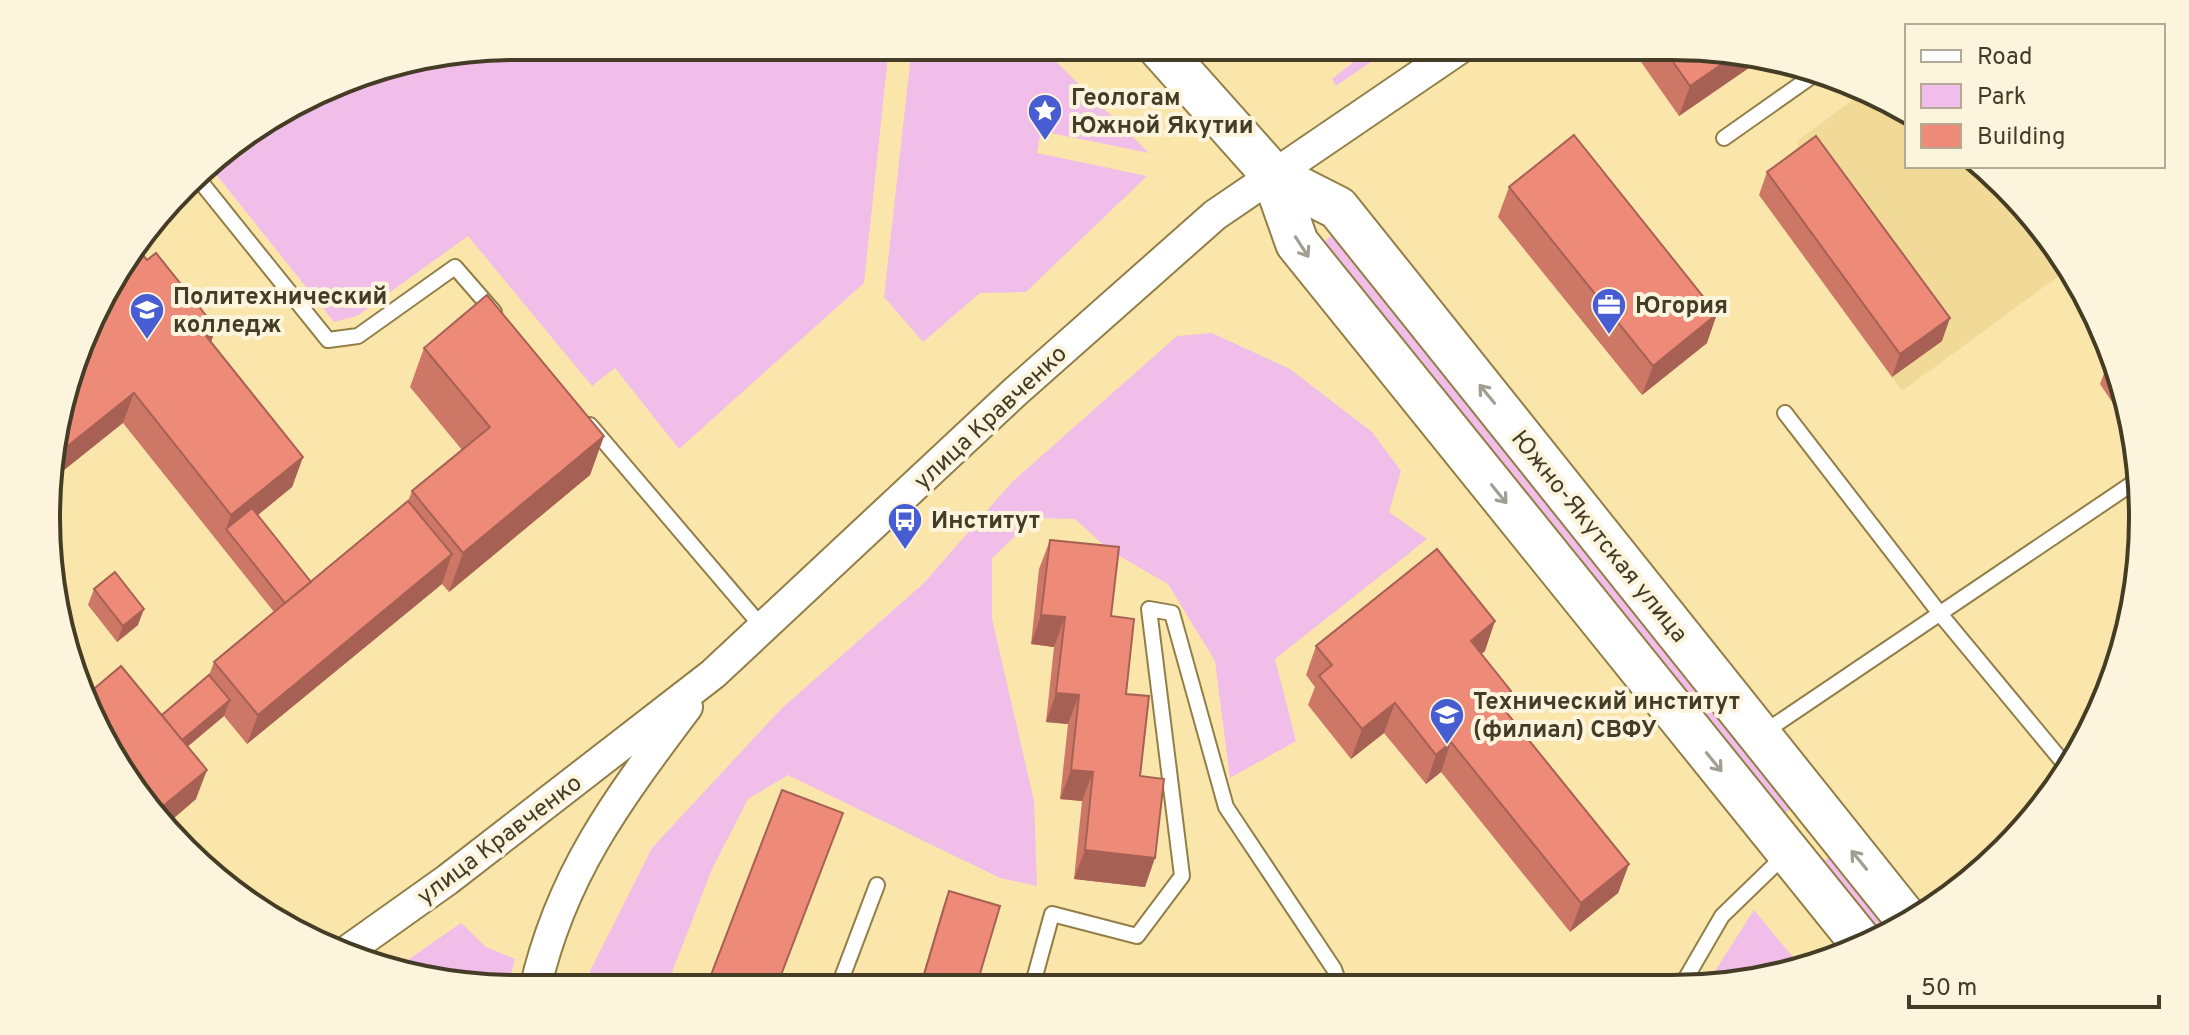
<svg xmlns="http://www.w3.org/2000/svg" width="2189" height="1035" viewBox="0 0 2189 1035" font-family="Overpass,sans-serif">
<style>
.built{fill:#f1da98}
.green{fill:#f0bee9}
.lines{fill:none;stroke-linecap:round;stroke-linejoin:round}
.lane-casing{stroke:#927f47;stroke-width:18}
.street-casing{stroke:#927f47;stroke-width:34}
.secondary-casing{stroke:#927f47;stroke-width:46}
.lane{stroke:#fff;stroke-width:14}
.street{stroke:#fff;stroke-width:30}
.secondary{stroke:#fff;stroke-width:42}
.wall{fill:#cd7767}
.shaded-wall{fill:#a76154}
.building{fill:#ee8a78;stroke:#a76154;stroke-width:2}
.oneway{stroke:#a29e92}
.labels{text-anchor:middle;stroke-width:8;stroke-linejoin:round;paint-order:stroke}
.poi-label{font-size:24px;font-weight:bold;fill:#453c25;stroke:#fcf4dd;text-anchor:start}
.street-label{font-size:24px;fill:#453c25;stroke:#fcf4dd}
.rim{fill:none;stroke:#453c25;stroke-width:4}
</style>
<rect width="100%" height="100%" fill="#fae6ab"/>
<path class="built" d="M1865 91 1907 119V166H1978L2005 184 2063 273 1902 391 1759 195 1807 159 1796 142Z"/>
<path class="green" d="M518 46H889L864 283 679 449 615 368 592 386 468 236 357 316 334 322 207 163 366 71Z
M912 46H1040L1149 153 1041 131 1037 153 1147 176 1026 292 980 293 923 342 884 297Z
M1374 46H1394L1336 86 1332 79Z
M1332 235 1793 807 1780 817 1320 245Z
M1212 333 1290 369 1372 432 1401 471 1389 512 1427 539 1275 659 1296 741 1230 778 1215 661 1168 584 1109 550 1075 519 1034 518 992 558V619L1034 801 1037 886 1000 878 788 775 748 799 712 869 666 988 581 989 652 848 781 709 924 583 1012 482 1177 336Z
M1830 856 1891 931 1877 939 1818 866Z
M1754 910 1801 967 1733 985H1706Z
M461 923 486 947 515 959 508 987 399 966Z"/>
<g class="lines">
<defs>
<path id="lane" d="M1724 138 1815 74
M196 176 328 340 358 336 455 267 494 312
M1785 413 1941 615 2067 767
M590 425 763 628
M1763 733 2136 481
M1682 985 1722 916 1785 855
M1032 987 1052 914 1137 936 1182 876 1149 609 1172 613 1226 807 1334 969 1340 986
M838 988 877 885"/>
<path id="street" d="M343 954 447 880 713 674 1015 392 1215 215 1463 46
M535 989C561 874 618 799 687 707"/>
<path id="secondary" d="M1158 46 1273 175 1297 243 1864 946
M1273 175 1338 208 1908 921"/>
</defs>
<use href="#lane" class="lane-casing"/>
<use href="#street" class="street-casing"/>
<use href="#secondary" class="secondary-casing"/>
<use href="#lane" class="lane"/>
<use href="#street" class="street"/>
<use href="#secondary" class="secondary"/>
</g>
<path class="wall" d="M1647 46H1672L1756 63 1679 116 1641 62Z
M1767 172 1942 341 1892 377 1759 195Z
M1509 187 1707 343 1642 395 1498 217Z
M147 260 216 328 211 342 303 457 292 487 258 515 311 582 408 501 412 491 462 450 410 387 424 348 604 436 590 475 449 592 442 584 247 744 224 716 188 746 196 799 167 824 109 753 162 715 209 675 214 662 274 612 123 423Z
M2111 355 2124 420 2100 384Z
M1050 540 1111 616 1140 776 1145 887 1074 879 1082 801 1060 799 1068 724 1046 722 1054 647 1031 644 1039 569Z
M94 589 138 625 117 642 88 605Z
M1316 646 1485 651 1481 654 1511 691 1504 710 1629 864 1618 893 1570 932 1441 772 1426 784 1384 733 1351 759 1308 705 1315 687 1306 675Z
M949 891 976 987 919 988 943 907Z"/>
<path class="shaded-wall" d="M1731 58 1756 63 1679 116 1690 86Z
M1717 314 1707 343 1642 395 1653 366Z
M1950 318 1942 341 1892 377 1900 354Z
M216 328 205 358 206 336Z
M134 393 123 423 53 479 54 457Z
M604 436 590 475 449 592 463 553Z
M303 457 292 487 232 536 226 529 231 515Z
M452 554 442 584 247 744 258 715Z
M144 609 138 625 117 642 123 626Z
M1041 615 1065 617 1054 647 1031 644Z
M1495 621 1485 651 1460 671 1471 641Z
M1511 691 1500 721 1498 702Z
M1056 693 1079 695 1068 724 1046 722Z
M230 700 224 716 167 764 173 748Z
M1395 703 1384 733 1351 759 1362 729Z
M1451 742 1441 772 1426 784 1436 755Z
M207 770 196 799 167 824 157 811Z
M1071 770 1093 772 1082 801 1060 799Z
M1085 850 1155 858 1145 887 1074 879Z
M1629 864 1618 893 1570 932 1581 903Z"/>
<path class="building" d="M1662 46H1672L1731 58 1690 86Z
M1574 135 1717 314 1653 366 1509 187Z
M1816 136 1950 318 1900 354 1767 172Z
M137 248 147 260 156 253 216 328 206 336 303 457 231 515 134 393 54 457 55 426 109 282Z
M487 295 604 436 463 553 412 491 490 427 424 348Z
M408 501 452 554 258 715 214 662Z
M252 508 311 582 285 603 226 529Z
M1050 540 1119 547 1111 616 1134 619 1126 694 1149 696 1140 776 1164 779 1155 858 1085 850 1093 772 1071 770 1079 695 1056 693 1065 617 1041 615Z
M1437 549 1495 621 1471 641 1511 691 1498 702 1629 864 1581 903 1451 742 1436 755 1395 703 1362 729 1319 676 1332 665 1316 646Z
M115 572 144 609 123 626 94 589Z
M121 666 207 770 157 811 109 753 89 693Z
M209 675 230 700 182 740 162 715Z
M782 790 843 813 776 988H706Z
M949 891 1000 906 976 987 920 988Z"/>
<defs><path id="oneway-shaft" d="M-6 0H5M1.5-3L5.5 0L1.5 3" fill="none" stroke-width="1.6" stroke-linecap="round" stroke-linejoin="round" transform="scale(2)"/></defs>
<g class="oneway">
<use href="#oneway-shaft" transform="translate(1302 247) rotate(57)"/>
<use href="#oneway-shaft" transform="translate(1487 394) rotate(-129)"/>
<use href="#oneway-shaft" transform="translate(1499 494) rotate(51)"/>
<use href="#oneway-shaft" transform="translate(1714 762) rotate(51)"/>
<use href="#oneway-shaft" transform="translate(1859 860) rotate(-129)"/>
</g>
<defs>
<symbol id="sight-pin" viewBox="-11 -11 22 30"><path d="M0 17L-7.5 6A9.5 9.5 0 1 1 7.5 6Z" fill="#475dd1" stroke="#fcf4dd"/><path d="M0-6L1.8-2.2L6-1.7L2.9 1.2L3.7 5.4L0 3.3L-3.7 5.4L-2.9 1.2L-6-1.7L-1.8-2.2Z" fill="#fff"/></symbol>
<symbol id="office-pin" viewBox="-11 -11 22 30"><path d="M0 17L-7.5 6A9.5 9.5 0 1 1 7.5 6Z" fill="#475dd1" stroke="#fcf4dd"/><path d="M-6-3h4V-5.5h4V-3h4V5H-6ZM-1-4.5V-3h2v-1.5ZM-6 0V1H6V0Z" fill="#fff"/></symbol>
<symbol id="university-pin" viewBox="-11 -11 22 30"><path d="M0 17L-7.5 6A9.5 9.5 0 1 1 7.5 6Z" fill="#475dd1" stroke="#fcf4dd"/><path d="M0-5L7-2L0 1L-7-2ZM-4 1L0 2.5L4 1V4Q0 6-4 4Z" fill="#fff"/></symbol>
<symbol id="bus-pin" viewBox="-11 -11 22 30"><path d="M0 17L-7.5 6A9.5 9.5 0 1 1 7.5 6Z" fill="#475dd1" stroke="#fcf4dd"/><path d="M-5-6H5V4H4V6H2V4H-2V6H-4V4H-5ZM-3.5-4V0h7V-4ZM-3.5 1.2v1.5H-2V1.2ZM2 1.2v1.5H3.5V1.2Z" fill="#fff"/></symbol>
</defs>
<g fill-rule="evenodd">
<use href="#sight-pin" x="1025" y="91" width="40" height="54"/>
<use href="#office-pin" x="1589" y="285" width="40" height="54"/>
<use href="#university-pin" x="127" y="290" width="40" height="54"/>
<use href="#bus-pin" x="885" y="500" width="40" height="54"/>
<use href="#university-pin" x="1427" y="695" width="40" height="54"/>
</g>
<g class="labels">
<g class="poi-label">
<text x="1071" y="105">Геологам<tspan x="1071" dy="28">Южной Якутии</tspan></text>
<text x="173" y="304">Политехнический<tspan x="173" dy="28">колледж</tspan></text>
<text x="1635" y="313">Югория</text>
<text x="931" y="528">Институт</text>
<text x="1473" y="709">Технический институт<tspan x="1473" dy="28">(филиал) СВФУ</tspan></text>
</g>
<g class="street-label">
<text transform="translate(990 417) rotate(-43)" y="8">улица Кравченко</text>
<text transform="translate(1600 536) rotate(51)" y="8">Южно-Якутская улица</text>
<text transform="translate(499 839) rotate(-37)" y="8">улица Кравченко</text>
</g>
</g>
<path d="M0 0H2189V1035H0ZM517 60H1672A457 457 0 0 1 2129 517V518A457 457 0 0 1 1672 975H517A457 457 0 0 1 60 518V517A457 457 0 0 1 517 60Z" fill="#fcf4dd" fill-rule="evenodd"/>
<path class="rim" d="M517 60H1672A457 457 0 0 1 2129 517V518A457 457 0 0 1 1672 975H517A457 457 0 0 1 60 518V517A457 457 0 0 1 517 60Z"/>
<rect x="1905" y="24" width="260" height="144" fill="#fcf4dd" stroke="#b3aa93" stroke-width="2"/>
<rect x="1921" y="50" width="40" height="12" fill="#ffffff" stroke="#b3aa93" stroke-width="2"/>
<text x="1977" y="64" font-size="24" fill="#453c25">Road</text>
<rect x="1921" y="84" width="40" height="24" fill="#f0bee9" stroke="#b3aa93" stroke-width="2"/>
<text x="1977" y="104" font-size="24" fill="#453c25">Park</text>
<rect x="1921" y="124" width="40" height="24" fill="#ee8a78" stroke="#b3aa93" stroke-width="2"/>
<text x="1977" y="144" font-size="24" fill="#453c25">Building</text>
<path d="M1909 995v12h250v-12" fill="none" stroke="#453c25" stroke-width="4"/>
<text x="1921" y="995" font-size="24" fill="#453c25" stroke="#fcf4dd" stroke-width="6" paint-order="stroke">50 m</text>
</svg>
